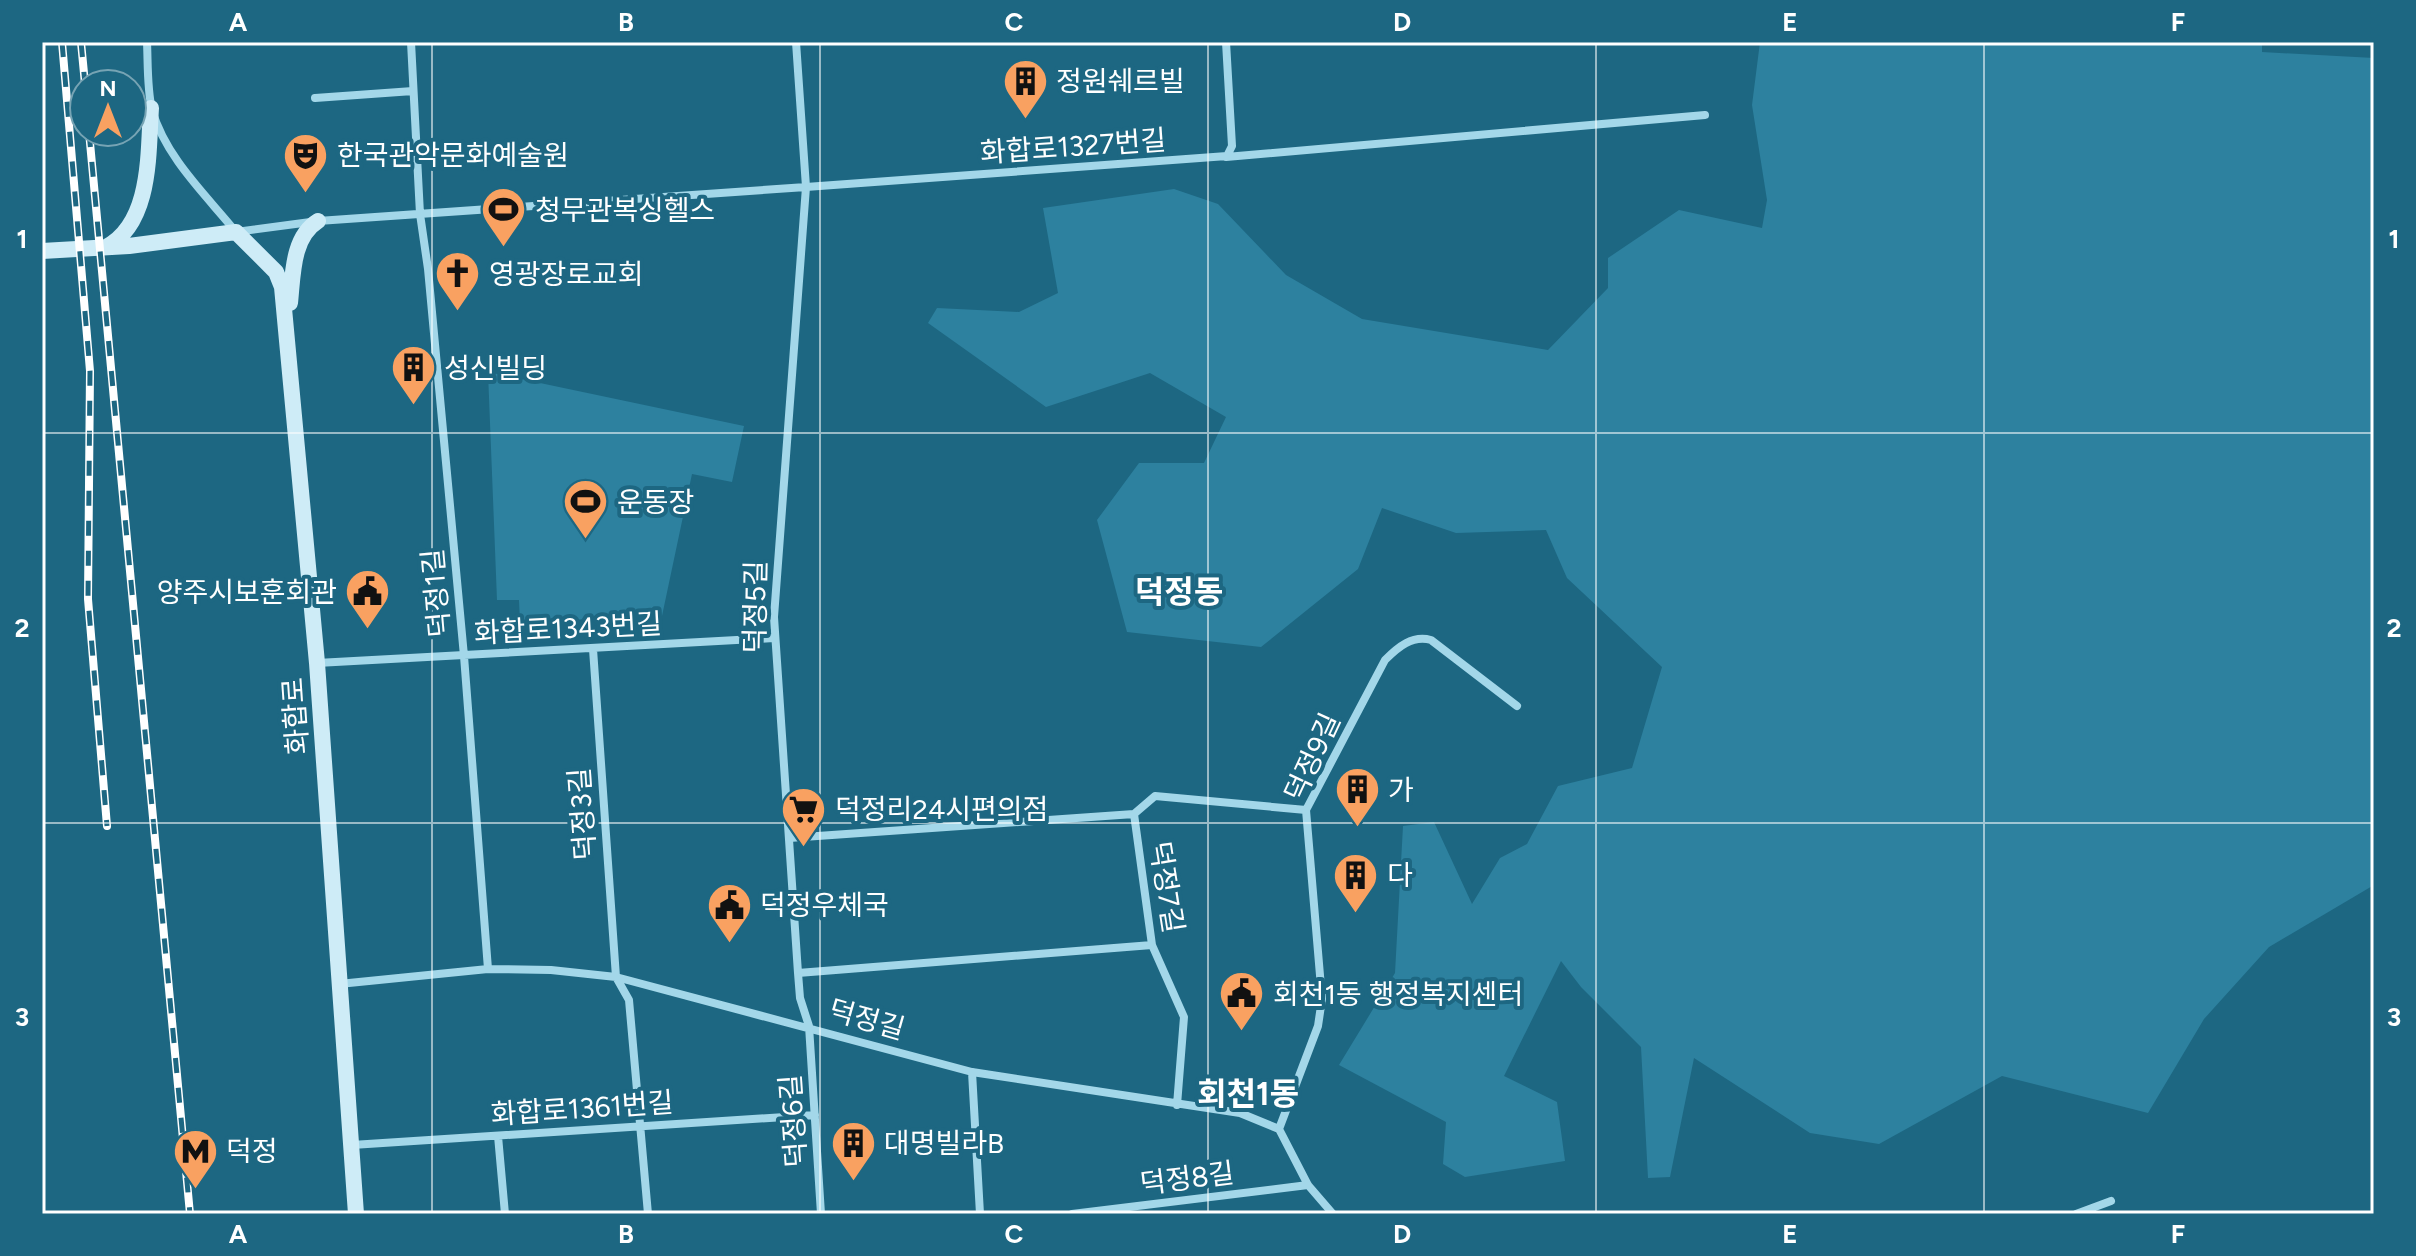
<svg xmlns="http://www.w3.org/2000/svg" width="2416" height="1256" viewBox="0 0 2416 1256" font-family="Figtree,'Noto Sans KR',sans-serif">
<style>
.green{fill:#2d819f}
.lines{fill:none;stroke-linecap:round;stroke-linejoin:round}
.minor{stroke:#a3d7e9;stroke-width:8}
.secondary{stroke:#ceecf7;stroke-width:16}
.rail-casing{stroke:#fff;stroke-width:8}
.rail{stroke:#1d6782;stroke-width:5;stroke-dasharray:15;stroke-linecap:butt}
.grid{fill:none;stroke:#fff;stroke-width:2;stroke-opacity:0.55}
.labels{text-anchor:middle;stroke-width:8;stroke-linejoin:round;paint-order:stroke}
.poi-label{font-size:28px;fill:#fff;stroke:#1d6782;text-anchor:start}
.street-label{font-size:28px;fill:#fff;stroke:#1d6782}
.quarter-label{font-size:32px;font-weight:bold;fill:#fff;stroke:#1d6782}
.neatline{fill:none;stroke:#fff;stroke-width:3}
.grid-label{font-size:26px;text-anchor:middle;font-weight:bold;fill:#fff}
</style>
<rect width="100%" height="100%" fill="#1d6782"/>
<path class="green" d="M1760 42H2262V52L2374 58V885L2269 947 2204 1019 2148 1113 2002 1076 1879 1144 1810 1133 1694 1058 1670 1177 1648 1178 1641 1047 1581 987 1561 961 1504 1076 1557 1102 1565 1161 1465 1177 1443 1164 1446 1122 1339 1065 1395 973 1403 826 1434 822 1472 904 1500 858 1527 844 1558 786 1632 768 1662 667 1567 578 1546 530 1456 533 1382 508 1358 569 1261 647 1127 632 1097 520 1139 463H1204L1226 417 1150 373 1046 407 928 323 937 308 1019 312 1058 293 1043 208 1174 189 1218 204 1286 275 1362 319 1548 350 1608 288V258L1679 210 1762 228 1767 200 1752 105Z
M488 372 744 426 732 482 692 474 662 616 520 622 519 600H497Z"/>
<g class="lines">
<path class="minor" d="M147 42C148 64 147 89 152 110 166 158 206 195 236 232L318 221 806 187 796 42
M411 42 420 214 428 269 464 656 488 969
M315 98 413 91
M1226 157 1705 115
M593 649 616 977 629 1000 648 1214
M317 663 774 638
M1134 814 1152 945 1184 1017 1177 1105
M789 838 1134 814 1155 796 1306 810
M798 973 1152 945
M339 984 488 969 551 970 616 977 972 1072 1240 1113 1279 1129 1308 1185 1333 1214
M972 1072 980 1214
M1279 1129 1318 1026 1322 999 1306 810 1385 660C1398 647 1412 635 1431 640L1517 706
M498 1136 505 1214
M352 1145 815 1115
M821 1214 809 1026 800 998 798 973 774 617 806 187 1227 156 1232 146 1226 42
M1072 1214 1308 1185
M2076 1214 2111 1201"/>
<path class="secondary" d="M106 247C152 223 148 152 151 108
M42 251 129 246 236 232 276 272 282 287 317 663 356 1214
M290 303C293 275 292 237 318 221"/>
<defs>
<path id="rail" d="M62 42 90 371 88 599 107 826
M81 42 85 84
M89 132 190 1214"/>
</defs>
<use href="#rail" class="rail-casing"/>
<use href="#rail" class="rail"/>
</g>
<path class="grid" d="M432 42V1214M820 42V1214M1208 42V1214M1596 42V1214M1984 42V1214M42 433H2374M42 823H2374"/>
<defs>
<symbol id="building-pin" viewBox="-11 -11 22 30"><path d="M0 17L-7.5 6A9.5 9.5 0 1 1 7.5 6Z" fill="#f9a161" stroke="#1d6782"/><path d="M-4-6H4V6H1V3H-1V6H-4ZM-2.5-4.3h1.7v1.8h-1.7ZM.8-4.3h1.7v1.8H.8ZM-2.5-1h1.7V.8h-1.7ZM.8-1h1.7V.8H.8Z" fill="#111"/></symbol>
<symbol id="theatre-pin" viewBox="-11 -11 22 30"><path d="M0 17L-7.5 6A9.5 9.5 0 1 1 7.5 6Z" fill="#f9a161" stroke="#1d6782"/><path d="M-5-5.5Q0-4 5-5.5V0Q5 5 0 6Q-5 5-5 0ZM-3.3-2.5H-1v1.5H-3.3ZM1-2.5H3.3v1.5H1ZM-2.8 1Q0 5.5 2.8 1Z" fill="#111"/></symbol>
<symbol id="stadium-pin" viewBox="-11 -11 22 30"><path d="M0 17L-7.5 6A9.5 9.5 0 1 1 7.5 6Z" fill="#f9a161" stroke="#1d6782"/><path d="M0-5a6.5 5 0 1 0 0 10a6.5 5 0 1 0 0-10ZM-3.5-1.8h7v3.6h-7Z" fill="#111"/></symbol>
<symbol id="church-pin" viewBox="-11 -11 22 30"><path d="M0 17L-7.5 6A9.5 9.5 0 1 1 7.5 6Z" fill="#f9a161" stroke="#1d6782"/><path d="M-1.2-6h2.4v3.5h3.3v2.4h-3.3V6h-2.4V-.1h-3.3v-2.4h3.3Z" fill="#111"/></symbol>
<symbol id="civic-pin" viewBox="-11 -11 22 30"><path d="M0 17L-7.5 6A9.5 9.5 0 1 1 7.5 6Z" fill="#f9a161" stroke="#1d6782"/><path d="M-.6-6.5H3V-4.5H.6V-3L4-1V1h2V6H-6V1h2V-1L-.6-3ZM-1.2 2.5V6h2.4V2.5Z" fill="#111"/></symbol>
<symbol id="supermarket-pin" viewBox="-11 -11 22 30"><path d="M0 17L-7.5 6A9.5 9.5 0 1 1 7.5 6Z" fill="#f9a161" stroke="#1d6782"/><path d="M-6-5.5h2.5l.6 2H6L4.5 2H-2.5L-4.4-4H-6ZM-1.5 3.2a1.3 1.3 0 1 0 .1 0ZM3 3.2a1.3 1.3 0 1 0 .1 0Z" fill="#111"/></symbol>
<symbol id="metro-pin" viewBox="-11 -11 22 30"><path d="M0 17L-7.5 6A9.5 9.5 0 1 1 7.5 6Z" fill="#f9a161" stroke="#1d6782"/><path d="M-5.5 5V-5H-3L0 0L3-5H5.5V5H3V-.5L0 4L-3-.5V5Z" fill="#111"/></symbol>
</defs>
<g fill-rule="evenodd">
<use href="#building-pin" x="1000" y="56" width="51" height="69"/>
<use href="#theatre-pin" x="280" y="130" width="51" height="69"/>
<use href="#stadium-pin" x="478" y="184" width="51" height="69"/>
<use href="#church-pin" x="432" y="248" width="51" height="69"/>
<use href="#building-pin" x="388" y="342" width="51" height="69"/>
<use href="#stadium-pin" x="560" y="476" width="51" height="69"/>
<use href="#civic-pin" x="342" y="566" width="51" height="69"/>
<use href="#building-pin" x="1332" y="764" width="51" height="69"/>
<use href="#supermarket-pin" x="778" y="784" width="51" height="69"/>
<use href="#building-pin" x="1330" y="850" width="51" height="69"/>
<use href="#civic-pin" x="704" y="880" width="51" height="69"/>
<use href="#civic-pin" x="1216" y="968" width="51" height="69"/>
<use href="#building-pin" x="828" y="1118" width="51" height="69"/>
<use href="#metro-pin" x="170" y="1126" width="51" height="69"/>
</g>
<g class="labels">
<g class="poi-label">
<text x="1056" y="91">정원쉐르빌</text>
<text x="337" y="165">한국관악문화예술원</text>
<text x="535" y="220">청무관복싱헬스</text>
<text x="489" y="284">영광장로교회</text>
<text x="444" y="378">성신빌딩</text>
<text x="617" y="512">운동장</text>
<text x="337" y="602" text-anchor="end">양주시보훈회관</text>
<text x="1388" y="800">가</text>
<text x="835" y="819">덕정리24시편의점</text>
<text x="1387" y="885">다</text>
<text x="760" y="915">덕정우체국</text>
<text x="1273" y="1004">회천1동 행정복지센터</text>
<text x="884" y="1153">대명빌라B</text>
<text x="226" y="1161">덕정</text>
</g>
<g class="street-label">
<text transform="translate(1073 146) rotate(-4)" y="10">화합로1327번길</text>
<text transform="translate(436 593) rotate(-95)" y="10">덕정1길</text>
<text transform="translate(755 607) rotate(-89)" y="10">덕정5길</text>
<text transform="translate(568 628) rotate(-3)" y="10">화합로1343번길</text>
<text transform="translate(295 716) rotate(-94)" y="10">화합로</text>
<text transform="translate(1312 757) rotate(-65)" y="10">덕정9길</text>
<text transform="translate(582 814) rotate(-94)" y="10">덕정3길</text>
<text transform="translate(1167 887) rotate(81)" y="10">덕정7길</text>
<text transform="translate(867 1019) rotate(16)" y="10">덕정길</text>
<text transform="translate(582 1108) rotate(-4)" y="10">화합로1361번길</text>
<text transform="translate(793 1121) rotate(-94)" y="10">덕정6길</text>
<text transform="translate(1187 1178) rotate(-7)" y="10">덕정8길</text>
</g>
<g class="quarter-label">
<text x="1179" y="603">덕정동</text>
<text x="1248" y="1105">회천1동</text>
</g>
</g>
<rect width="2416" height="1256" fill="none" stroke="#1d6782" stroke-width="88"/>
<g transform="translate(108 108)"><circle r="38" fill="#1d6782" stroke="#77a4b4" stroke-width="2"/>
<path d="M0-6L14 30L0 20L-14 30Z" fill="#f9a161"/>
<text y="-12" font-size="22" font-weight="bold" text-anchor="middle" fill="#ffffff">N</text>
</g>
<rect x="44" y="44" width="2328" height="1168" class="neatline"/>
<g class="grid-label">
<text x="238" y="31">A</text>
<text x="626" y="31">B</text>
<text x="1014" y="31">C</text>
<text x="1402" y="31">D</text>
<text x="1790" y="31">E</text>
<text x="2178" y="31">F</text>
<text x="22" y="248">1</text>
<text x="2394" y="248">1</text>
<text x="22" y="637">2</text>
<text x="2394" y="637">2</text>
<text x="22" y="1026">3</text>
<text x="2394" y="1026">3</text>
<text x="238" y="1243">A</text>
<text x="626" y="1243">B</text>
<text x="1014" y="1243">C</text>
<text x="1402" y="1243">D</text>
<text x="1790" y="1243">E</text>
<text x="2178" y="1243">F</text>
</g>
</svg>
